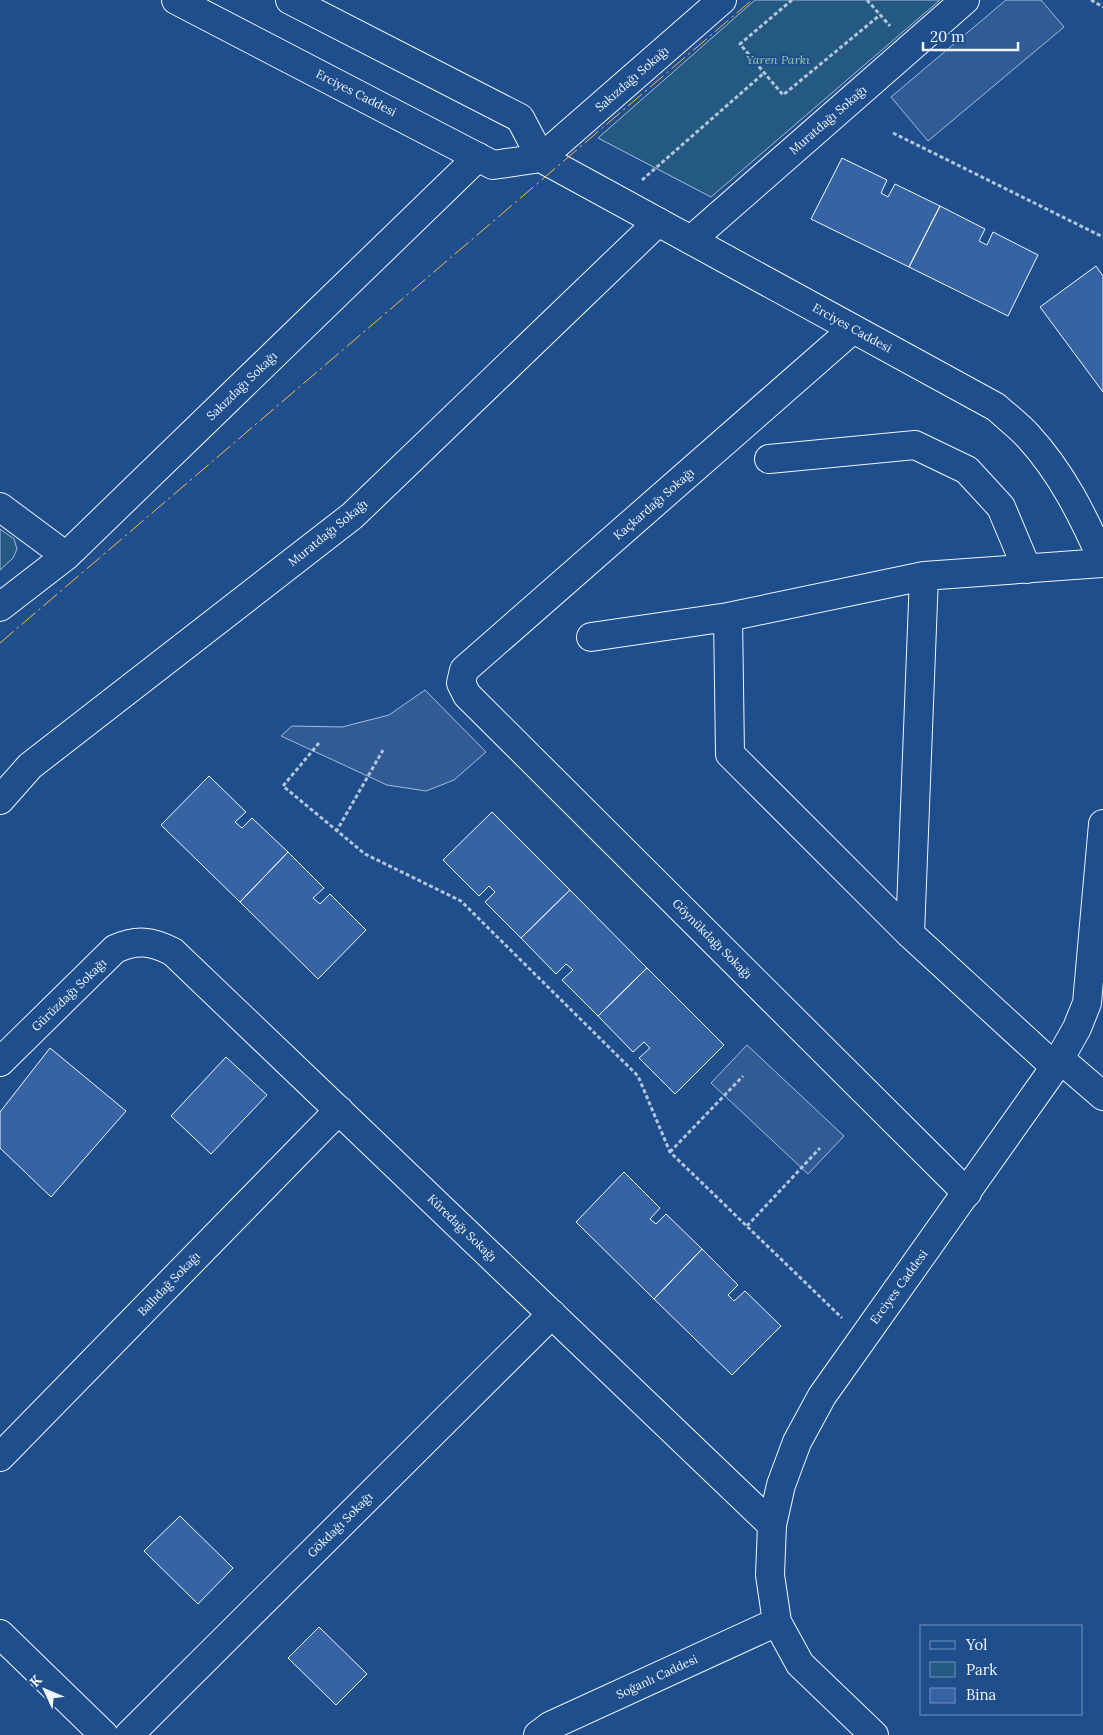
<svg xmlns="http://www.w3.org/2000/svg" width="1103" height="1735" viewBox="0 0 1103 1735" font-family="Lora,serif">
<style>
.green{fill:#245a82;stroke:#a8bbd7}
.parking{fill:#305b95;stroke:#a8bbd7}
.building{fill:#3563a3;stroke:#f2f6ff}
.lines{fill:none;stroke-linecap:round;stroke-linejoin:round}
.minor-casing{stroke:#f2f6ff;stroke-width:30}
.tertiary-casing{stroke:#f2f6ff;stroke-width:30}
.path{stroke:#b3c4dc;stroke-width:3;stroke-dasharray:4 2.5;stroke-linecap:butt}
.minor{stroke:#1f4e8c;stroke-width:28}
.tertiary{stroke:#1f4e8c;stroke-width:28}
.power{stroke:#ffb74d;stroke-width:1;stroke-dasharray:18 4 2.5 4;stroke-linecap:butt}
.labels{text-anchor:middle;stroke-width:4;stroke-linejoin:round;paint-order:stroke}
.park-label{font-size:12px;font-style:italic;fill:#97c8a6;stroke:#1f4e8c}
.street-label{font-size:12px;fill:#f2f6ff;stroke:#1f4e8c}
</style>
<rect width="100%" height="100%" fill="#1f4e8c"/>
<path class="green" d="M755 0H940L711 197 598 138Z
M0 529 14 539 17 549 13 558 0 570Z"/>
<path class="parking" d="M1006 0H1041L1064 27 928 141 891 97Z
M425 690 486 752 454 780 426 791 387 785 281 736 292 726 342 727 389 715Z
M747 1045 844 1136 808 1174 711 1083Z"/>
<path class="building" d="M842 158 887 180 881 193 888 197 895 184 940 206 909 267 811 219Z
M940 206 985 229 979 241 987 245 993 232 1038 255 1008 316 909 267Z
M1096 266 1103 276V392L1040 307Z
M209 776 246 812 235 822 242 828 252 818 288 852 240 902 161 825Z
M492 812 570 890 521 938 485 902 495 892 489 886 479 896 443 860Z
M288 852 324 888 313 898 320 904 330 894 366 930 318 979 240 902Z
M570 890 647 968 598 1016 562 980 573 970 566 964 556 974 521 938Z
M647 968 724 1045 675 1094 639 1058 650 1048 644 1042 633 1052 598 1016Z
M50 1048 126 1111 51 1197 0 1148V1112Z
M226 1057 267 1095 211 1154 171 1116Z
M624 1172 660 1208 650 1219 656 1224 666 1214 702 1249 654 1299 576 1222Z
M702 1249 738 1285 728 1295 734 1301 745 1291 781 1326 732 1375 654 1299Z
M180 1516 233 1568 198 1604 144 1551Z
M319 1627 367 1674 336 1705 288 1658Z"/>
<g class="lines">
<defs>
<path id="minor" d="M541 158 722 0
M691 240 965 0
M853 329 464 670 461 683 467 695 967 1193
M769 459 915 445 967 470 1001 507 1027 569
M0 507 66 556
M0 607 66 556 478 157
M728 617 730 754 910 934 1055 1067
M591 637 728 617 924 576 1103 563
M0 800 30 766 352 516 658 222
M910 934 924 576
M1060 1059 1103 1096
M0 1062 115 949C137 939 152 941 173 952L772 1525
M0 1457 339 1110
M129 1735 552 1314"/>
<path id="tertiary" d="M176 0 493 165 541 158 520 118 290 0
M541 158 996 407C1007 417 1019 426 1028 436 1062 473 1083 516 1103 561
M0 1634 104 1735
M538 1735 550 1726 777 1622
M874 1735 800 1664 777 1622 770 1575 772 1525 781 1485 797 1442 822 1396 1055 1067 1077 1028 1087 1003 1103 824"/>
</defs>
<use href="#minor" class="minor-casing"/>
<use href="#tertiary" class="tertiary-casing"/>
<path class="path" d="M792 0 740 44 783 95 880 15
M867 0 890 26
M1091 0 1103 7
M893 133 1103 237
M642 180 764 73
M319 743 283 786 365 854 461 901 638 1076 670 1152 842 1318
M336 832 383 750
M670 1152 743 1076
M747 1226 820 1148"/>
<use href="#minor" class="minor"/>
<use href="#tertiary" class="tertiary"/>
<path class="power" d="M0 643 752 0"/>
</g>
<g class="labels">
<g class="park-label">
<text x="778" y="64">Yaren Parkı</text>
</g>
<g class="street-label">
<text transform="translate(632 79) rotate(-41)" y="4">Sakızdağı Sokağı</text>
<text transform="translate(356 93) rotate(27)" y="4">Erciyes Caddesi</text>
<text transform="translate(828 120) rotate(-41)" y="4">Muratdağı Sokağı</text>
<text transform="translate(852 328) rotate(29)" y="4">Erciyes Caddesi</text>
<text transform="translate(242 386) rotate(-44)" y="4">Sakızdağı Sokağı</text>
<text transform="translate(654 504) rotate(-41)" y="4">Kaçkardağı Sokağı</text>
<text transform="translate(328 533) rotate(-39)" y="4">Muratdağı Sokağı</text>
<text transform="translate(712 939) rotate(45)" y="4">Göynükdağı Sokağı</text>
<text transform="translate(69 995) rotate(-44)" y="4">Gürüzdağı Sokağı</text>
<text transform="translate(462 1228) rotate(44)" y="4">Küredağı Sokağı</text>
<text transform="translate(169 1284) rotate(-46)" y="4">Ballıdağ Sokağı</text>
<text transform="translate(899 1287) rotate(-54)" y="4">Erciyes Caddesi</text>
<text transform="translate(340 1525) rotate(-45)" y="4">Gökdağı Sokağı</text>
<text transform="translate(657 1677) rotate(-25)" y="4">Soğanlı Caddesi</text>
</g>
</g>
<rect x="920" y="1625" width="162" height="90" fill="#1f4e8c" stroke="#7391ba"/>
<rect x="930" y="1641" width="25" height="8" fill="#1f4e8c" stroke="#7391ba"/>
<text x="966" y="1650" font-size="15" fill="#f2f6ff">Yol</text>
<rect x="930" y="1662" width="25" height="15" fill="#245a82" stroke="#7391ba"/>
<text x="966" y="1675" font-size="15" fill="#f2f6ff">Park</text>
<rect x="930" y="1688" width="25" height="15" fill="#3563a3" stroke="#7391ba"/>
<text x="966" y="1700" font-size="15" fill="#f2f6ff">Bina</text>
<g transform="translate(45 1690) rotate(314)" stroke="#1f4e8c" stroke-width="4" paint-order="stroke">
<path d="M0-4L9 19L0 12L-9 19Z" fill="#f2f6ff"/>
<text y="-8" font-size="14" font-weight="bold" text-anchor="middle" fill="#f2f6ff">K</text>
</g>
<path d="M923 42v8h95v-8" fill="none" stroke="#f2f6ff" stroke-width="2.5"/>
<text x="930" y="42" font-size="15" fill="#f2f6ff" stroke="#1f4e8c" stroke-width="4" paint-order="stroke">20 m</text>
</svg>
